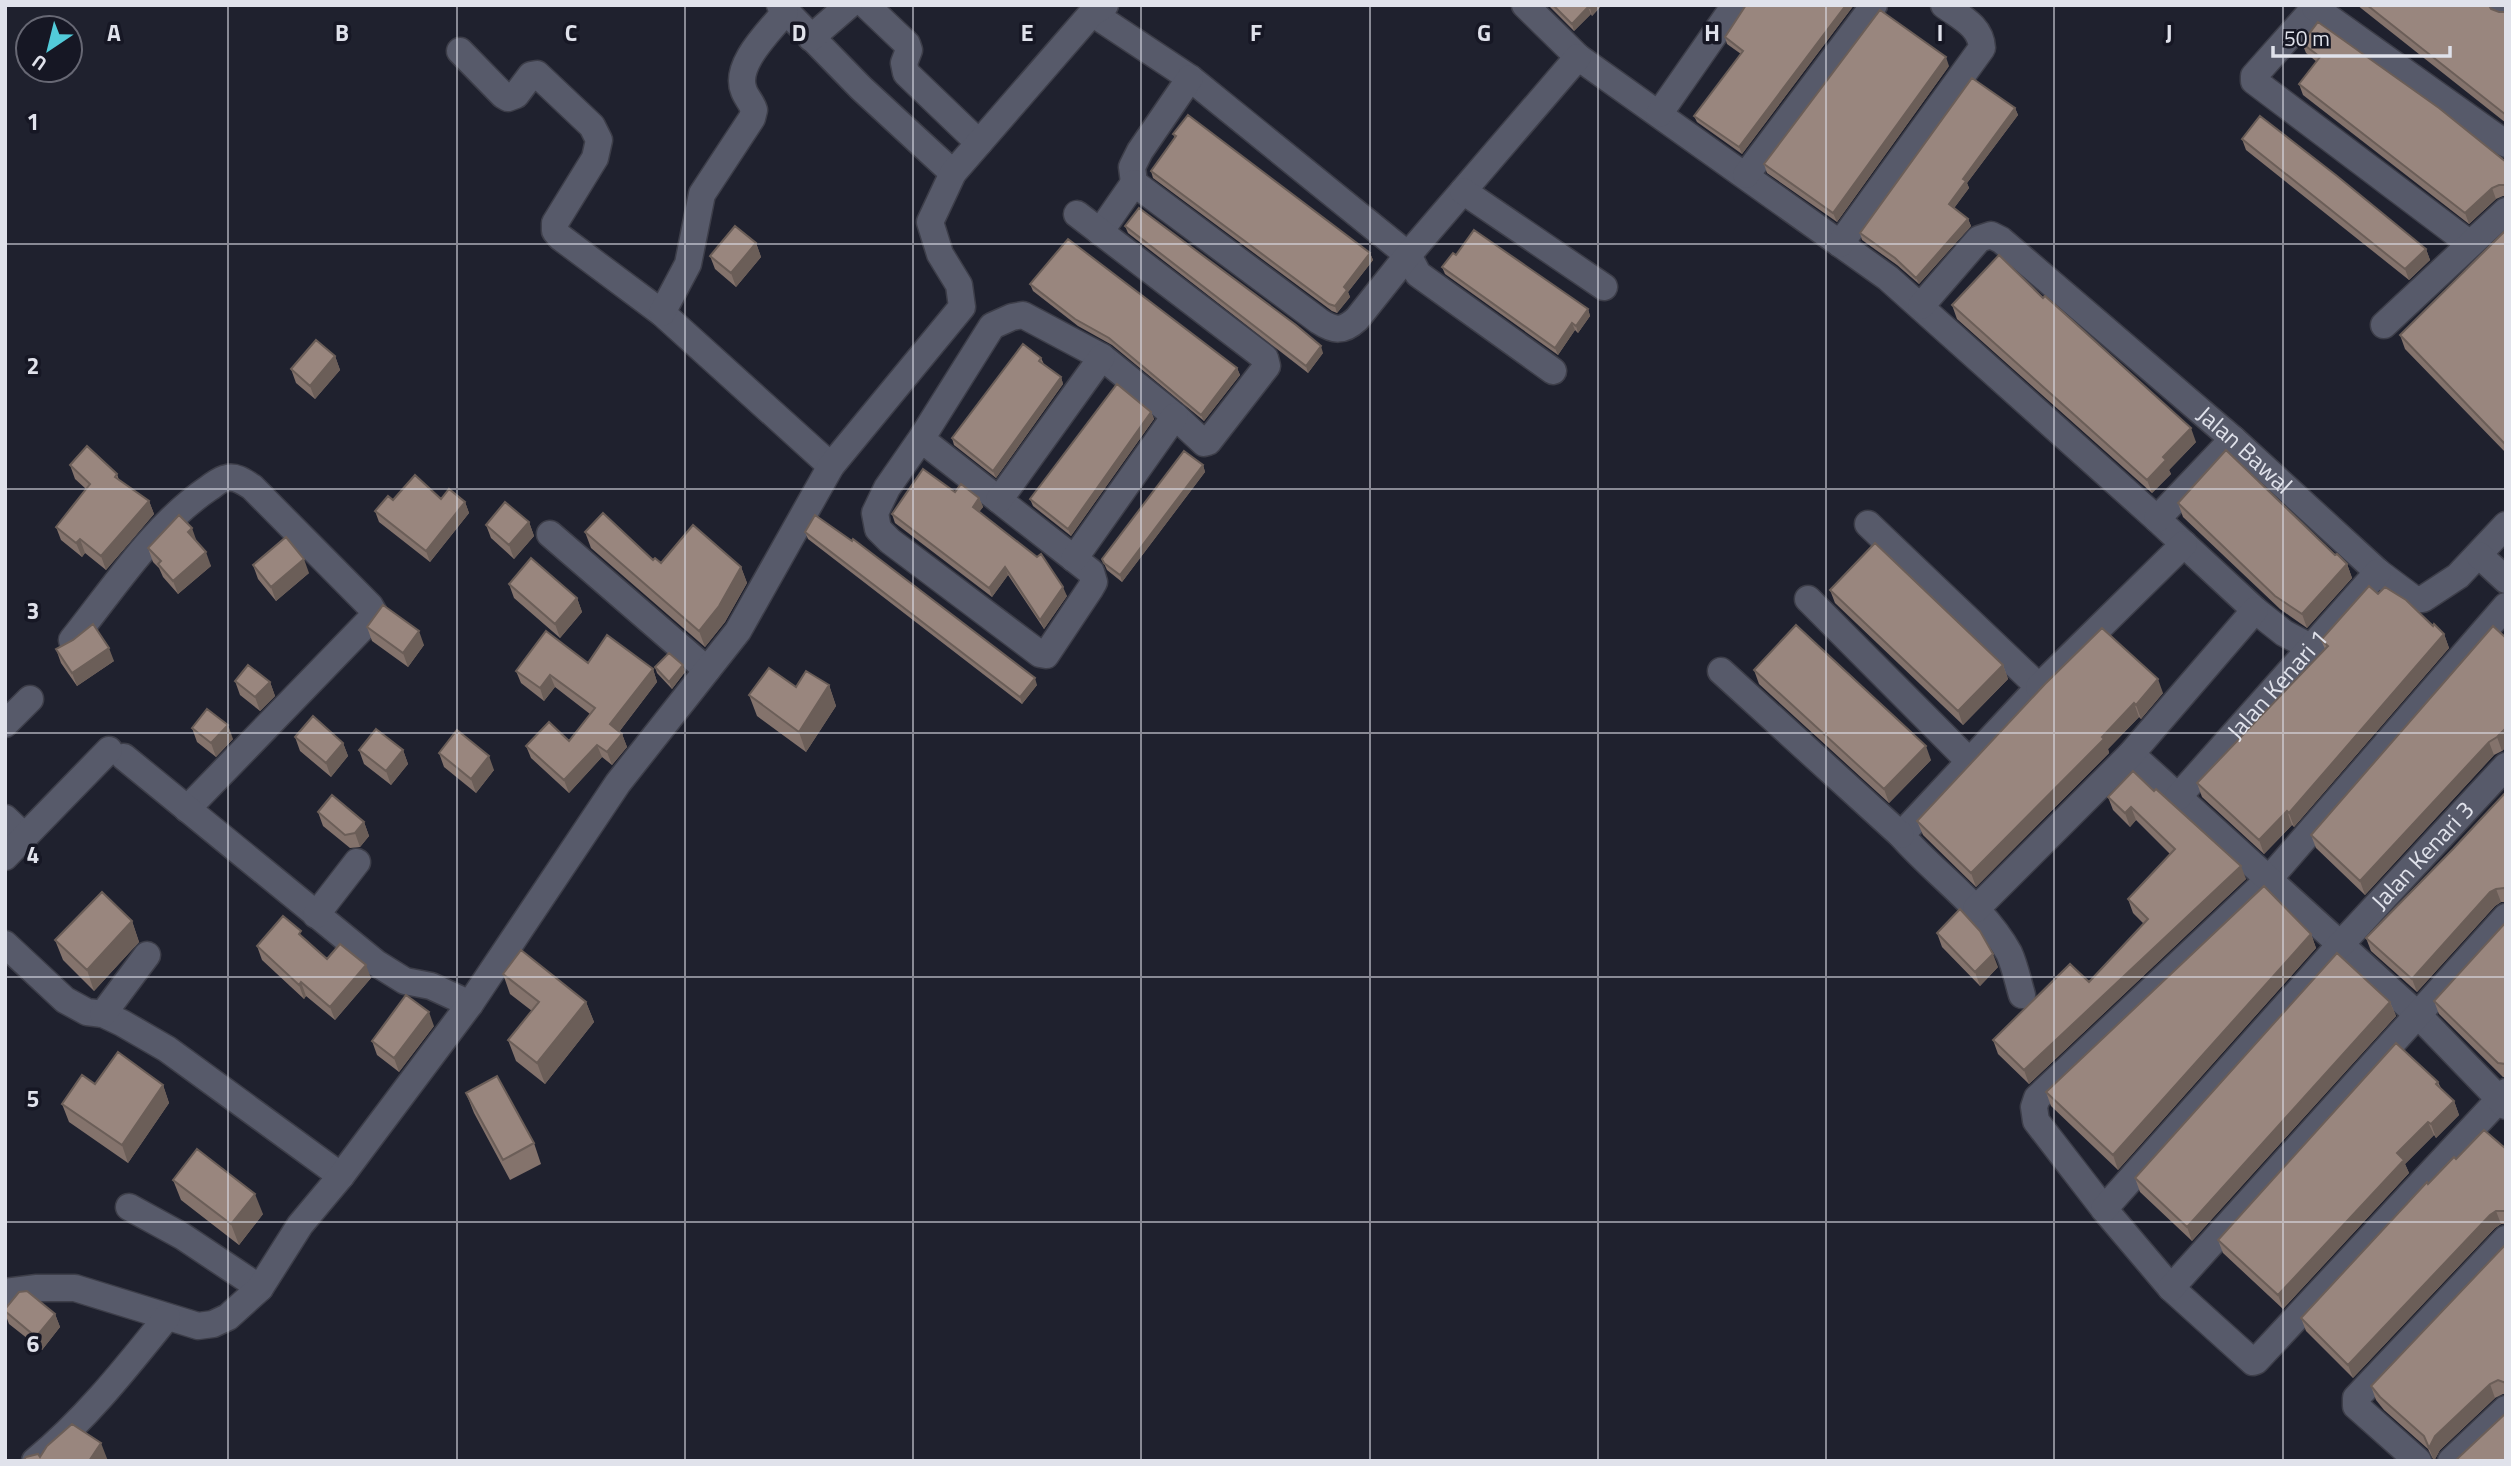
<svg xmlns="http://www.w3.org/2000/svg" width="2511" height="1466" viewBox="0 0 2511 1466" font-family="'Titillium Web',sans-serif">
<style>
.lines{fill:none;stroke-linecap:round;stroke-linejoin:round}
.minor-casing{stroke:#3d3e49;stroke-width:29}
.minor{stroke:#575a6a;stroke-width:26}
.wall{fill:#84736c}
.shaded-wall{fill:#6b5e58}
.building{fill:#99867e;stroke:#6b5e58;stroke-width:2}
.grid{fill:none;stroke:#e0e2eb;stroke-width:2;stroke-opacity:0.55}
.labels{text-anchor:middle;stroke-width:7;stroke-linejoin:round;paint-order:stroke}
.street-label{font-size:24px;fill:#e0e2eb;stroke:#161724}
.grid-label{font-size:23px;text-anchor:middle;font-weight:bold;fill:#e0e2eb;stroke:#161724;stroke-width:7;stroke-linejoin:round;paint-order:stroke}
</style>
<rect width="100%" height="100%" fill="#1f212e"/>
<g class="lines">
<defs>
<g id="minor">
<path d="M780 5 861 88 953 173"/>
<path d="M866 5 907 44 909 50 904 63 906 73 979 143"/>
<path d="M1525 5 1578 57 1888 278 2157 519 2255 610 2284 633 2312 648"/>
<path d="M2317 5 2254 76V81L2470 244"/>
<path d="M2503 5 2506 8"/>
<path d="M2315 8 2506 144"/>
<path d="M1092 13 1190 78 1408 255 1418 274 1553 371"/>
<path d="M811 38 849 5"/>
<path d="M460 51 503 95 508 98 516 95 531 75 537 74 592 126 599 140 595 158 555 223V231L560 237 662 313 831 466"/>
<path d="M1190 78 1140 151 1132 167 1134 183 1319 321C1334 331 1343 332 1357 319L1408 255 1578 57"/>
<path d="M1659 114 1735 5"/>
<path d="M1746 175 1874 5"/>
<path d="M1463 191 1604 287"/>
<path d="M1100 232 1134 183"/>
<path d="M1840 244 1982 48C1981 26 1960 17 1944 5"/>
<path id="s1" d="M1921 306 1979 239 1991 235 2001 240 2233 439 2378 572 2414 599H2423L2458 576 2506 525"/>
<path d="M662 313 688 264 702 194 752 118 754 110C752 103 746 97 744 91 733 65 770 31 785 12"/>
<path d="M2384 325 2506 211"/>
<path d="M921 439 1091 572 1094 582 1090 589 1046 655 1040 654 890 541 878 529 875 513 887 488 921 439 992 326 1012 317 1023 315 1102 357 1175 416 1204 443 1208 442 1267 366 1265 358 1077 214"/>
<path d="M999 500 1102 357"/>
<path d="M2157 519 2233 439"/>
<path d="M1868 524 2039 687 1901 835C1936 875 1983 906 2009 953 2015 966 2018 982 2022 995"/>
<path d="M550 534 707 670"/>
<path d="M2479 555 2506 580"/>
<path d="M1074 559 1175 416"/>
<path d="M1808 599 1970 762"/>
<path d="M2506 606 2269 879 2037 1098 2034 1107 2036 1121 2104 1209 2171 1288 2253 1362 2256 1361 2506 1092"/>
<path d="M72 640C113 589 154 525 209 488 215 484 220 479 227 478 237 476 244 482 252 487L370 606 374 613 370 620 187 809"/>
<path d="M1721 671 1901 835"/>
<path d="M2039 687 2184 544"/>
<path d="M5 724 30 699"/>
<path d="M2131 754 2418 1015 2506 1106"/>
<path d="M124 757 376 963 405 981 431 986 470 1004"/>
<path id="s2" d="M2178 797 2378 572"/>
<path d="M5 818 25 837"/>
<path d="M5 857 109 750"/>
<path d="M1976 909 2131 754 2255 610"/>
<path d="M316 915 357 862"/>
<path d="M5 944 65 1000 87 1012 103 1014 122 1023 167 1049 341 1176"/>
<path d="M103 1014 147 955"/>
<path d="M129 1207 182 1236 260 1288"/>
<path id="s3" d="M2104 1209 2340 945 2506 766"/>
<path d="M2171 1288 2506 917"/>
<path d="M5 1292 37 1288H75L198 1326 213 1324 228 1317 260 1288 300 1225 341 1176 470 1004 618 783 738 631 831 466 962 307 959 285 940 254 930 222 953 173 1092 13 1105 5"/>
<path d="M35 1461C86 1419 126 1368 167 1317"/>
<path d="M2418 1461 2356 1406V1398L2506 1239"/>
<path d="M2451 1461 2506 1409"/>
</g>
</defs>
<use href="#minor" class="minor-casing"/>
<use href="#minor" class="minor"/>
</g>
<path class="wall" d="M1548 5H1602L1592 16 1591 14 1574 31Z
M1746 5H1854L1742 154 1697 122 1694 116 1741 54 1727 44 1725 37Z
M2357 5H2489L2491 9 2499 12H2506V123Z
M2302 43 2506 162V196H2503L2496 199 2469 224 2303 95 2299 84 2317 62 2306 53Z
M1949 66 1837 222 1767 173 1764 164Z
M2015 108 2018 115 1967 183 1969 188 1954 208 1968 219 1971 226 1919 284 1897 265 1862 240 1860 233Z
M1173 134 1370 253 1373 260 1348 292 1350 297 1337 313 1332 311 1153 178 1151 171 1175 138Z
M2242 139 2426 249 2430 260 2409 280 2246 150Z
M1125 226 1323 353 1308 373 1128 233Z
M2506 230V453L2405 349 2400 335Z
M756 243 761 257 736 287 715 269 710 256Z
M1456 255 1588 309 1590 316 1578 333 1575 330 1558 355 1445 274 1442 267Z
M1030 284 1237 368 1240 375 1204 421 1112 345 1078 326 1033 291Z
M1952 305 2196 442 2169 470 2171 474 2152 493 1957 319Z
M335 356 340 370 315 399 296 383 291 369Z
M1041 358 1044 364 1061 377 1063 384 996 478 954 445 952 438Z
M1151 412 1154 419 1071 536 1033 506 1030 499Z
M70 465 117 474 119 480 149 501 154 514 106 570 85 553 82 557 61 540 56 527 86 489 75 479Z
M1203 465 1205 472 1122 582 1107 570 1102 559Z
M955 492 979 498 983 507 979 512 1067 596 1044 629 1008 575 992 597 895 523 892 514Z
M441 499 465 502 469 513 430 562 379 522 375 511 393 500Z
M2178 503 2335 555 2347 564 2352 578 2307 628 2280 609 2183 517Z
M529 522 534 536 514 559 491 538 486 525Z
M585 532 653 560 661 563 741 567 747 583 725 622 705 647 591 548Z
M805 532 1037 685 1022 704 808 539Z
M197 542 211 566 178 594 163 577 159 568 153 562 148 548Z
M253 565 309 573 276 601 258 579Z
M509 584 577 598 582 612 560 638 514 598Z
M1830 590 2003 665 2008 679 1963 725 1835 603Z
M2378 594 2433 626 2444 634 2449 648 2294 827 2292 825 2264 854 2202 797 2197 783 2325 649 2321 640Z
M367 627 424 645 408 667 372 641Z
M2506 638V747L2502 751 2494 755 2365 895 2316 848 2311 835Z
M73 640 114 661 77 686 61 663 56 649Z
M588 663 653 669 657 682 619 732 622 734 627 747 612 765 602 757 569 793 531 758 526 746 569 741 590 714 555 687 544 701 521 683 516 671Z
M655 667 685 672 672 689 657 673Z
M1754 670 1931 760 1889 803 1759 684Z
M235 681 270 682 275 696 260 711 240 695Z
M2045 684 2163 693 2141 719 2139 717 2108 749 2109 753 1976 887 1923 835 1917 821Z
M829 685 836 706 806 752 757 716 749 695 796 687Z
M192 728 233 739 216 757 197 742Z
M295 737 343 743 348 756 331 777 300 751Z
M359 750H403L408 764 391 785 364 764Z
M439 753 494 770 476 793 444 767Z
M2133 771 2246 879 2029 1084 1998 1054 1993 1040 2089 982 2144 924 2133 913 2128 899 2170 854 2136 820 2130 827 2113 810 2108 797Z
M2506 792V902H2501L2495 906 2417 992 2371 951 2366 938 2453 849Z
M318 812 364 822 369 836 360 847 350 848 323 826Z
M132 921 139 942 94 991 63 960 55 940Z
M2506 922V1077H2503L2439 1014 2434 1001Z
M1937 933 1998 967 1980 986 1942 947Z
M2311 934 2316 948 2118 1170 2051 1106 2046 1092Z
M303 937 327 959 371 978 335 1020 306 996 304 999 262 960 257 946Z
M503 974 586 1002 594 1022 545 1084 516 1061 508 1040 532 1011 510 994Z
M2390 1002 2396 1016 2192 1241 2140 1192 2135 1178Z
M434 1026 399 1072 377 1055 372 1041Z
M2438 1082 2441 1088 2454 1101 2459 1115 2436 1138 2434 1135 2405 1164 2409 1173 2283 1309 2223 1253 2218 1240Z
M163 1085 169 1103 128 1163 69 1122 62 1104Z
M466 1093 534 1143 541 1164 510 1180 474 1113Z
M2506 1149V1224H2501L2495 1228 2353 1378 2306 1331 2301 1318 2428 1184 2456 1159Z
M173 1180 263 1214 239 1245 181 1200Z
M2506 1244V1394H2503L2495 1398 2440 1450 2434 1461 2428 1449 2384 1410 2376 1400 2371 1386Z
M5 1309 55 1314 60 1327 42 1350 9 1324 5 1313Z"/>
<path class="shaded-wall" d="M1593 5H1602L1592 16 1590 8Z
M1846 5H1854L1742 154 1739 147Z
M1588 7 1591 14 1574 31 1572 24Z
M1946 57 1949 66 1837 222 1833 213Z
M2015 108 2018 115 1967 183 1969 188 1952 211 1949 204 1963 179Z
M2492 188 2496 199 2469 224 2465 213Z
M1968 219 1971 226 1919 284 1916 278Z
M756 243 761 257 736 287 731 273Z
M2426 249 2430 260 2409 280 2405 269Z
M1370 253 1373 260 1348 292 1350 297 1337 313 1335 306 1344 287Z
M1588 309 1590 316 1578 333 1576 326Z
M1572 323 1575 330 1558 355 1555 348Z
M1321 346 1323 353 1308 373 1306 366Z
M335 356 340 370 315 399 310 386Z
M1237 368 1240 375 1204 421 1201 415Z
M1061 377 1063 384 996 478 993 471Z
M1151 412 1154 419 1071 536 1068 529Z
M2191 428 2196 442 2169 470 2171 474 2152 493 2147 480 2163 457Z
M1203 465 1205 472 1122 582 1120 575Z
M979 498 983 507 976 516 973 507Z
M149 501 154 514 106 570 101 556Z
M465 502 469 513 430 562 426 551Z
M529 522 534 536 514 559 509 545Z
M192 528 197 542 188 532Z
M80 539 85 553 82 557 76 543Z
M206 552 211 566 178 594 173 581Z
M304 559 309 573 276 601 271 587Z
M2347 564 2352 578 2307 628 2302 614Z
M741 567 747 583 725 622 705 647 699 631Z
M1005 567 1008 575 992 597 989 588Z
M1063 587 1067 596 1044 629 1040 620Z
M577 598 582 612 560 638 555 624Z
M419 631 424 645 408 667 403 653Z
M2444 634 2449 648 2294 827 2289 813Z
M109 648 114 661 77 686 72 673Z
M683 665 685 672 672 689 669 682Z
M2003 665 2008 679 1963 725 1958 711Z
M653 669 657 682 615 737 610 724Z
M550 675 555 687 544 701 540 688Z
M1035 678 1037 685 1022 704 1020 697Z
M2158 679 2163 693 2141 719 2136 705Z
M270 682 275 696 260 711 255 697Z
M829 685 836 706 806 752 799 732Z
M2134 703 2139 717 2108 749 2109 753 1976 887 1971 873Z
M228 725 233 739 216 757 211 743Z
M2506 728V747L2502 751 2497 737Z
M622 734 627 747 612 765 607 752Z
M2489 742 2494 755 2365 895 2360 881Z
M343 743 348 756 331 777 326 763Z
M597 745 602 757 569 793 564 780Z
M1926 746 1931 760 1889 803 1884 789Z
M403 750 408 764 391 785 386 771Z
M489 756 494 770 476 793 471 779Z
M2131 807 2136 820 2130 827 2125 813Z
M2287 811 2292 825 2264 854 2259 840Z
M364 822 369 836 360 847 355 833Z
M2241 866 2246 879 2029 1084 2024 1070Z
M2496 889 2501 902 2495 906 2417 992 2412 979 2490 892Z
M132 921 139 942 94 991 87 970Z
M2311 934 2316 948 2118 1170 2113 1155Z
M1993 954 1998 967 1980 986 1975 972Z
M366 965 371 978 335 1020 330 1007Z
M301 982 306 996 304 999 299 985Z
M586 1002 594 1022 545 1084 537 1063Z
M2390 1002 2396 1016 2192 1241 2187 1227Z
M429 1012 434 1026 399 1072 394 1058Z
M163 1085 169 1103 128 1163 122 1145Z
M2454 1101 2459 1115 2436 1138 2431 1124Z
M2428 1122 2434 1135 2405 1164 2409 1173 2283 1309 2278 1295 2397 1153Z
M255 1194 263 1214 239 1245 231 1224Z
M2496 1211 2501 1224 2495 1228 2353 1378 2348 1365 2490 1215Z
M55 1314 60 1327 42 1350 36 1337Z
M2490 1384 2495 1398 2440 1450 2434 1461 2429 1448 2435 1436Z
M101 1443 108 1461H89Z"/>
<path class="building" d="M1553 5H1593L1590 8 1588 7 1572 24Z
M1746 5H1846L1739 147 1694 116 1743 51 1725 37Z
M2367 5H2489L2491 9 2499 12H2506V115Z
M1880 10 1946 57 1833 213 1764 164Z
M2318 22 2439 108 2506 162V185H2499L2492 188 2465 213 2299 84 2320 57 2302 43Z
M1972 78 2015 108 1963 179 1966 181 1949 204 1968 219 1916 278 1895 258 1860 233Z
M1188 115 1370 253 1344 287 1347 290 1335 306 1329 304 1151 171 1176 136 1173 134Z
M2260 116 2337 176 2426 249 2405 269 2242 139Z
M1139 208 1296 325 1321 346 1306 366 1125 226Z
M735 226 756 243 731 273 710 256Z
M1474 230 1588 309 1576 326 1572 323 1555 348 1442 267 1453 253 1456 255Z
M2506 230V445L2400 335Z
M1068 239 1237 368 1201 415 1109 338 1075 319 1030 284Z
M1999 255 2043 298 2045 296 2065 314 2191 428 2163 457 2166 460 2147 480 1952 305Z
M316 340 335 356 310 386 291 369Z
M1023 344 1041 358 1039 361 1061 377 993 471 952 438Z
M1117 384 1151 412 1068 529 1030 499Z
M87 446 117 474 115 477 149 501 101 556 80 539 76 543 56 527 90 484 70 465Z
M2226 450 2335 555 2337 554 2347 564 2302 614 2275 596 2178 503Z
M1184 451 1203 465 1120 575 1104 563 1102 559Z
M923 469 955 492 961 484 979 498 973 507 1037 557 1041 554 1063 587 1040 620 1005 567 989 588 892 514Z
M415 475 441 499 449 489 465 502 426 551 375 511 388 496 393 500Z
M505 502 529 522 509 545 486 525Z
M603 513 653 560 655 558 661 563 693 525 741 567 719 606 699 631 585 532Z
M179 515 192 528 188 532 206 552 173 581 158 564 161 561 148 548Z
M815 515 852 541 853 539 1035 678 1020 697 805 532Z
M286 537 304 559 271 587 253 565Z
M1875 543 2003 665 1958 711 1830 590Z
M531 558 577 598 555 624 509 584Z
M2369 586 2378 594 2385 587 2406 600 2433 626 2434 624 2444 634 2289 813 2287 811 2259 840 2197 783 2328 646 2321 640Z
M383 605 419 631 403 653 367 627Z
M93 624 109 648 72 673 56 649 73 640Z
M1796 625 1926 746 1884 789 1754 670Z
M2493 626 2506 638V728L2497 737 2489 742 2360 881 2311 835Z
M2102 628 2158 679 2136 705 2134 703 2102 737 2104 739 1971 873 1917 821 2045 684Z
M546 631 588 663 607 635 653 669 610 724 622 734 607 752 597 745 564 780 526 746 549 722 569 741 595 708 550 675 540 688 516 671Z
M669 653 683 665 669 682 655 667Z
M248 665 270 682 255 697 235 681Z
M769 668 796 687 806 671 829 685 799 732 749 695Z
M207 709 228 725 211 743 192 728Z
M313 716 343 743 326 763 295 737Z
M376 729 403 750 386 771 359 750Z
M457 730 489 756 471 779 439 753Z
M2133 771 2154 791 2156 789 2241 866 2024 1070 1993 1040 2070 964 2089 982 2148 919 2128 899 2175 849 2131 807 2125 813 2108 797Z
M2506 792V889L2504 888 2496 889 2490 892 2412 979 2366 938 2453 849Z
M332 795 364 822 355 833 345 835 318 812Z
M2264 886 2311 934 2113 1155 2046 1092Z
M102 892 132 921 87 970 55 940Z
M1960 909 1980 931 1993 954 1975 972 1937 933Z
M283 916 301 931 299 934 327 959 340 944 366 965 330 1007 301 982 299 985 257 946Z
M2506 922V1064L2498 1063 2434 1001Z
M521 950 586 1002 537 1063 508 1040 539 1002 503 974Z
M2337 953 2390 1002 2187 1227 2135 1178Z
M406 995 429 1012 394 1058 372 1041Z
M2396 1043 2438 1082 2436 1084 2454 1101 2431 1124 2428 1122 2397 1153 2404 1160 2278 1295 2218 1240Z
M118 1052 163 1085 122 1145 62 1104 82 1075 95 1084Z
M497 1076 534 1143 503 1160 466 1093Z
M2484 1130 2506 1149V1211H2496L2490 1215 2348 1365 2301 1318 2427 1182 2428 1184 2454 1157 2456 1159Z
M197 1149 255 1194 231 1224 173 1180Z
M2506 1244V1383L2498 1380 2490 1384 2435 1436 2429 1448 2424 1436 2380 1397 2371 1386Z
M27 1291 55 1314 36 1337 5 1311V1309L19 1292Z
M2506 1413V1461H2454L2457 1459Z
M72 1424 101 1443 89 1461H23L26 1457 38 1454 40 1457 47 1446Z"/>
<path class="grid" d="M228 5V1461M457 5V1461M685 5V1461M913 5V1461M1141 5V1461M1370 5V1461M1598 5V1461M1826 5V1461M2054 5V1461M2283 5V1461M5 244H2506M5 489H2506M5 733H2506M5 977H2506M5 1222H2506"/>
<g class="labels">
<g class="street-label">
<text dy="8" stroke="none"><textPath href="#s1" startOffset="434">Jalan Bawal</textPath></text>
<text dy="8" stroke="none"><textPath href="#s2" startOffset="150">Jalan Kenari 1</textPath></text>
<text dy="8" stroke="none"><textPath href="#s3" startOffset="476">Jalan Kenari 3</textPath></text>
</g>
</g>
<g class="grid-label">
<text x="114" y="41">A</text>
<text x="342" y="41">B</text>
<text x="571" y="41">C</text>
<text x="799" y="41">D</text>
<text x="1027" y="41">E</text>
<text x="1256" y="41">F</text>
<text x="1484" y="41">G</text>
<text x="1712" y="41">H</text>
<text x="1940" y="41">I</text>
<text x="2169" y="41">J</text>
<text x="33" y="130">1</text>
<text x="33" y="374">2</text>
<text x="33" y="619">3</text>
<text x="33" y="863">4</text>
<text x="33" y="1107">5</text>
<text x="33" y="1352">6</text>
</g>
<rect width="2511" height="1466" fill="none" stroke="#e0e2eb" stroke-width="14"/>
<g transform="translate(49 49) rotate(215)"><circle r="33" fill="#161724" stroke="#676874" stroke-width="2"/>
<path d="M0-5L12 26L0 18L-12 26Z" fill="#52cbd9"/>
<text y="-10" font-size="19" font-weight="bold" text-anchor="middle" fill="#e0e2eb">U</text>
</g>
<path d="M2273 46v10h177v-10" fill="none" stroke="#e0e2eb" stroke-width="3.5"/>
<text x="2284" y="46" font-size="21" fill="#e0e2eb" stroke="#161724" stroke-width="5" paint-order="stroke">50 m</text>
</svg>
